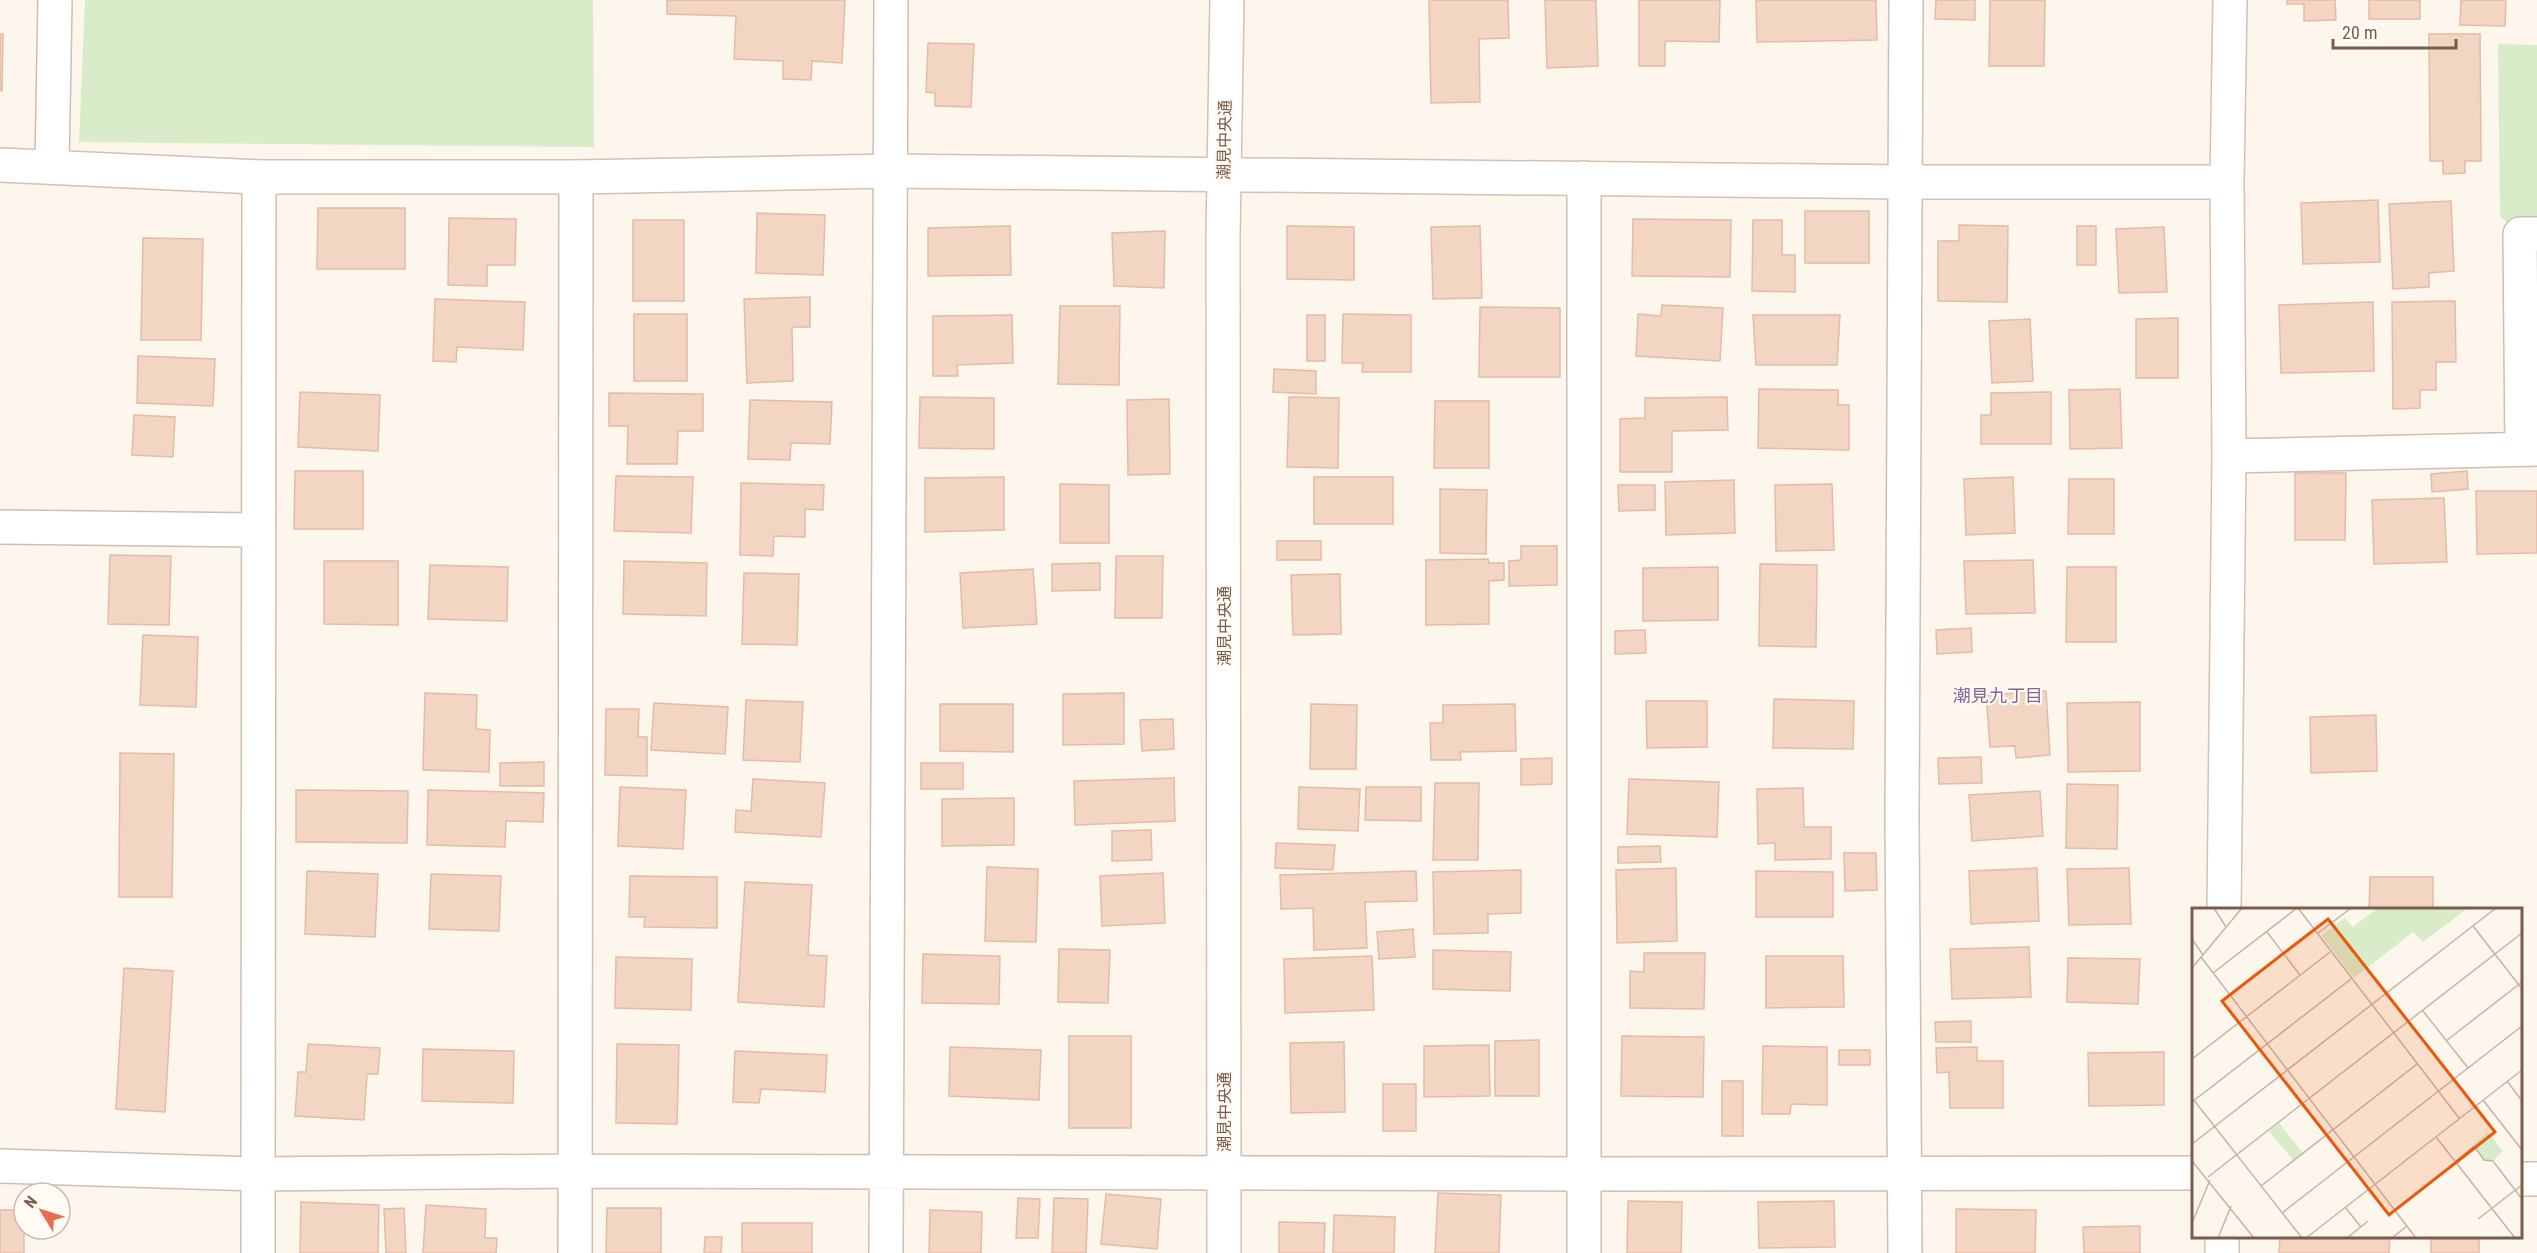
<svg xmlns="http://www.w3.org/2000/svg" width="2537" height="1253" viewBox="0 0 2537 1253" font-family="'Roboto Condensed','Noto Sans JP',sans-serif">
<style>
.green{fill:#d8ecc9}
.building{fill:#f3d5c3;stroke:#e6bba3;stroke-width:1.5}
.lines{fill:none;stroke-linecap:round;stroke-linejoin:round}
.street-casing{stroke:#d1beb0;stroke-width:36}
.secondary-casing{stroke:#d6c0b0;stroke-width:36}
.street{stroke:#fff;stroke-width:33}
.secondary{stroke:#fff;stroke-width:33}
.labels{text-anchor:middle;stroke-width:4.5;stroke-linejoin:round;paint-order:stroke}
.street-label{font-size:16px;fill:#7a5c4d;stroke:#fffaf3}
.neighbourhood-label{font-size:18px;fill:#846695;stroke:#fffaf3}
.inset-road{fill:none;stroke:#c5b3a7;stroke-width:1.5}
.view{fill:#e8590c;fill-opacity:0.15;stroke:#e8590c;stroke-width:3}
.inset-edge{fill:none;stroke:#7a5c4d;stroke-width:3}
</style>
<rect width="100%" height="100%" fill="#fdf6ec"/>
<path class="green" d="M85 0H593L594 147 79 142Z
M2498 44 2537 45V234H2520L2500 216Z"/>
<path class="building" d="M667 0H845L842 63 812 61 811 80 783 79V61L734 59 736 16 667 14Z
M1429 0H1508L1509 38 1479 39 1480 102 1431 103Z
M1545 0H1596L1598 66 1547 68Z
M1639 0H1720L1719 42 1665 41V66H1639Z
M1756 0H1876L1877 40 1757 42Z
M1936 0H1975V20L1935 19Z
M1990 0H2045L2044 66H1989Z
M2287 0H2335L2336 20 2304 21V4H2287Z
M2369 0H2420V19H2369Z
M2461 0H2506L2505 26 2460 25Z
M0 34H3L2 91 0 90Z
M2429 34H2480L2481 161H2465V173L2443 174V161H2430Z
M928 43 974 44 971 107 935 106V93L926 92Z
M2378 200 2380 262 2303 264 2301 203Z
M2451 201 2454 271 2429 273V287L2393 289 2389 204Z
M318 208H405V269H317Z
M1805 211H1869V263H1805Z
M757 213 825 215 823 275 756 273Z
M449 218 516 219 515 265H487V286L448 285Z
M1633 219 1731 220 1730 277 1632 276Z
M633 220H684V301H633Z
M1753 220H1782V255H1795V292L1752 291Z
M1959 225 2008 226 2007 302 1938 301V241H1959Z
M1010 226 1011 275 928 276V228Z
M1287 226 1354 227V280L1287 279Z
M1480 226 1482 298 1433 299 1431 227Z
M2077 226H2096V265H2077Z
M2164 227 2167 292 2119 293 2116 229Z
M1165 231 1164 288 1114 286 1112 233Z
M143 238 203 239 201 340H141Z
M810 297V327H792L793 381 747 383 744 299Z
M435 299 525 302 523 350 457 347 456 362 433 361Z
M2455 301 2456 362H2436V390H2420V408L2393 409 2392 302Z
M2373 302 2374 371 2281 373 2279 305Z
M1662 305 1723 308 1720 361 1636 356 1638 314 1661 316Z
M1060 306H1120L1119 385 1058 384Z
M1480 307 1560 308V377H1479Z
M634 314H687V381H634Z
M1343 314 1411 315V372H1362L1363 363H1342Z
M1012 315 1013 363 957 365 958 376H933V316Z
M1307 315H1325V361H1307Z
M1753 315H1840L1837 365H1756Z
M2178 318V378H2136V319Z
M2030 319 2033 381 1992 383 1989 321Z
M138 356 215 359 213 406 137 403Z
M1274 369 1316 371V394L1273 392Z
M1759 389 1838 390V405H1849V450L1758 448Z
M2120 389 2122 448 2070 449 2069 390Z
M300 392 380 395 378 451 298 447Z
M2051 392V444H1981V415H1991V393Z
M609 393 703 394V431H678L677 464H627L628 426H609Z
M920 397 994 398V449L919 448Z
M1289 397 1339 398 1338 468 1287 467Z
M1727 397 1728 430 1672 431V472H1620V419L1645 418V398Z
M1169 399 1170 474 1128 475 1127 400Z
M750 400 832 402 830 444 791 443 790 460 748 459Z
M1435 401H1489V468H1434Z
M134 415 175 417 173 457 132 455Z
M295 471H363V529H294Z
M2467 471 2468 489 2432 492 2431 474Z
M2295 473H2346L2345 540H2295Z
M616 476 693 477 691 533 614 531Z
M1004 477V530L925 532V478Z
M1314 477H1393V524H1314Z
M2013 477 2015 533 1966 535 1964 479Z
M2069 479H2114V534H2068Z
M1734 480 1735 533 1666 535 1665 482Z
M741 483 824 485 823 510 805 509V537L774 536 773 556 740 555Z
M1060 484 1109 485V543H1060Z
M1832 484 1834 550 1776 551 1775 485Z
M1618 485H1655V510L1619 511Z
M1440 489 1487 490 1486 554 1440 553Z
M2476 491H2537V553L2477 554Z
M2444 498 2447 562 2374 564 2372 500Z
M1277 541H1321V560H1277Z
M1521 546H1557V585L1509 586V561L1521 560Z
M110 555 171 556 169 625 108 624Z
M1116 556H1163L1162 618H1115Z
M1488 559 1489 563H1504V580L1489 581V624L1426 625V560Z
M2033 560 2035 613 1966 614 1964 561Z
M324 561H398V625L324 624Z
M624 561 707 563 706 616 623 614Z
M1100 563V590L1052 591V564Z
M1760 564 1817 565 1816 647 1759 646Z
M430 565 508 567 507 621 428 619Z
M1718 567V620L1643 621V568Z
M2067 567H2116V642H2066Z
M1033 569 1037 624 963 628 960 573Z
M744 573 799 574 797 645 742 644Z
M1340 574 1341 634 1293 635 1291 575Z
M1971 628 1972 652 1937 654 1936 630Z
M1645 630 1646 653 1615 654V631Z
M143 635 198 637 196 707 140 705Z
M2046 691 2050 755 2016 758 2015 746 1990 747 1986 695Z
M425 693 477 695 476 729 490 730 489 772 423 770Z
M1124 693V744L1063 745V694Z
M1774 699 1854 701 1853 749 1773 748Z
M746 700 803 702 800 762 743 760Z
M1646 701H1707V747L1647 748Z
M2140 702V771L2068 772 2067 703Z
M654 703 728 707 725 754 651 750Z
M940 704H1013V752L940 751Z
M1311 704 1357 705 1356 769H1310Z
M1515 704 1516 751 1460 752 1461 760H1431L1430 723H1443V705Z
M606 709H639L638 737H647V776L605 775Z
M2376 715 2377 771 2311 773 2310 717Z
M1173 719 1174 749 1142 751 1140 720Z
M120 753 174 754 172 897H119Z
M1981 757 1982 783 1939 784 1938 758Z
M1552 758V784L1521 785V759Z
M544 762V786H500V763Z
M921 763H963V789H921Z
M1174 778 1175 821 1075 825 1074 781Z
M753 779 825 783 821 837 735 832 736 810 751 811Z
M1629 779 1719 782 1717 837 1627 834Z
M1435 783H1479L1478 860H1433Z
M2067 784 2118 785 2117 849 2066 848Z
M620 787 686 790 683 849 618 846Z
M1299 787 1360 789 1358 831 1298 829Z
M1366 787H1421V821L1365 820Z
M1803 788 1804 827H1831V859L1775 860V843L1758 844 1757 789Z
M296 790 408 791 407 843 296 842Z
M428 790 544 793 543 822 506 821 505 847 427 845Z
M2040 791 2043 836 1972 841 1969 795Z
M1014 798V845L942 846V799Z
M1151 830 1152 860 1112 861V831Z
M1276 843 1335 845 1333 870 1275 868Z
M1660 846 1661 862 1618 863V847Z
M1844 853H1876L1877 890 1845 891Z
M987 867 1038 869 1036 942 985 941Z
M1676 868 1677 941 1617 943 1616 870Z
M2037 868 2039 921 1971 924 1969 871Z
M2129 868 2131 924 2069 925 2067 869Z
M1521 870V913L1488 914V933L1434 934 1433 872Z
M307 871 378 874 375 937 305 934Z
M1416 871 1417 901 1365 902 1367 948 1314 950 1313 908 1281 909 1280 875Z
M1756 871 1833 872V917H1756Z
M1163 873 1165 923 1102 926 1100 876Z
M431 874 501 876 499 931 429 929Z
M630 876 717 877V928L644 927 645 917H629Z
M2370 877H2433V910H2369Z
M745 882 812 885 808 955 827 956 824 1007 738 1002Z
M1413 929 1415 957 1379 959 1377 932Z
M2029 947 2031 997 1952 999 1950 949Z
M1059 949 1110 950 1108 1003 1058 1002Z
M1433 950 1511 952 1510 991 1433 989Z
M1644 953H1705L1704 1009 1630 1008V971L1644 972Z
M923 954 1000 956 999 1004 922 1003Z
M1372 956 1374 1010 1285 1013 1284 959Z
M1766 956H1843L1844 1007 1766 1008Z
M616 957 692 959 691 1010 615 1008Z
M2068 958 2140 959 2138 1004 2067 1002Z
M124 968 173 971 165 1112 116 1109Z
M1971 1021V1042H1936L1935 1022Z
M1069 1036H1131V1128H1069Z
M1622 1036 1704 1037 1703 1097 1621 1096Z
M1539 1040V1096H1495V1041Z
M1344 1042 1345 1112 1291 1113 1290 1043Z
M308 1044 380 1048 378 1074H367L364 1120 295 1116 298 1072H306Z
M617 1044 679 1045 677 1124 616 1123Z
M1489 1045 1490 1096 1424 1097V1046Z
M1763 1046 1827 1047V1105L1791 1104 1790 1114H1762Z
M950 1047 1041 1050 1039 1100 949 1096Z
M1977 1047V1061H2003V1108H1950L1949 1072 1937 1073 1936 1048Z
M423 1049 514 1051 513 1103 422 1101Z
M1839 1050H1870V1065H1839Z
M735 1051 827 1055 825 1092 761 1089 759 1103 733 1102Z
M2164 1052V1105L2089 1106 2088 1053Z
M1722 1081H1743V1136H1722Z
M1383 1084H1416V1131H1383Z
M1438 1193 1501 1195 1499 1253H1435Z
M1106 1194 1161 1199 1157 1249 1101 1244Z
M1018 1198 1040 1199 1038 1238H1016Z
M1054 1198 1088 1199 1086 1253H1052Z
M1628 1201 1682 1202 1681 1253H1627Z
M1834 1201 1835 1247 1759 1248 1758 1202Z
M301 1202 379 1205 378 1253H300Z
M426 1205 486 1209 485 1238H497L496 1253H423Z
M404 1208 406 1253H386L384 1209Z
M607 1208H661V1253H606Z
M1956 1209 2036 1210 2035 1253H1956Z
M0 1210H24V1253H0Z
M930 1210 982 1212 981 1253H929Z
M1334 1215 1395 1217 1394 1253H1333Z
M1279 1222 1325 1223 1324 1253H1279Z
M742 1223H812V1253H742Z
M2140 1226V1253H2084L2083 1227Z
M2280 1236H2390L2389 1253H2279Z
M2431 1236H2479V1253H2431Z
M705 1237H722L721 1253H704Z"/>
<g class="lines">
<defs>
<path id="street" d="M52 166 55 0
M2522 449 2520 234H2537
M2229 456 2537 449
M0 527 259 530
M0 1166 258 1174 576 1171 1584 1174 2194 1173
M2520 1179H2537
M258 1253 259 177
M575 1253 576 177
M886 1253 891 0
M1584 1253V178
M1905 1253 1902 819 1906 0"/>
<path id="secondary" d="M0 165 259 177H576L890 171 1905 182H2227
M2224 910 2229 456 2227 182 2230 0
M2222 1236V1253
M1224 1253 1223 238 1227 0"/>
</defs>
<use href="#street" class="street-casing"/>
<use href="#secondary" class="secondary-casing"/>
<use href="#street" class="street"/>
<use href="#secondary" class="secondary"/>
</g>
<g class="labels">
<g class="street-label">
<text transform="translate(1224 140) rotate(-89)" y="6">潮見中央通</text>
<text transform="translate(1224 626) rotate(-90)" y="6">潮見中央通</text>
<text transform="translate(1224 1112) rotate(-90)" y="6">潮見中央通</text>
</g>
<g class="neighbourhood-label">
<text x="1998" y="702">潮見九丁目</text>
</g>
</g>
<g transform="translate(2192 908)">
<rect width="330" height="330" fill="#fdf6ec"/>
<path d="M186 0H276L231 34 221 24 162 70 129 27 153 10 161 19ZM87 215 111 245 101 252 77 223ZM296 224 311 243 301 253 292 252 282 236Z" fill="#d8ecc9"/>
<path class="inset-road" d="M22 0 34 19M106 0 267 210M281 18 330 81M75 24 108 67M125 26 159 0M0 31 11 47M9 49 224 330M0 60 50 0M21 65 105 0M231 103 276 160M254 133 330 74M0 151 138 44M315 173 330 193M1 191 110 330M291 192 330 242M0 194 159 71M244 229 323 330M0 236 304 0M0 253 62 330M264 253 282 238 292 252 301 253 330 291M16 269 330 25M69 278 225 156M153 299 169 319M90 305 330 118M286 311 330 277M0 315 18 272M26 330 39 298M114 330 330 162M155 330 176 313M200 330 215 318"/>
<path class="view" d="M136 11 303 224 197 307 30 93Z"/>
<rect width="330" height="330" class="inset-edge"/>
</g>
<g transform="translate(42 1211) rotate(308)"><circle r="28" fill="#fffaf3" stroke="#cabbb1" stroke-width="1.5"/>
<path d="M0-4.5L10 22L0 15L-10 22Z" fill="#e76f51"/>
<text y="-9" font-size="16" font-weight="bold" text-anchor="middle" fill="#7a5c4d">N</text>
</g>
<path d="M2333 39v9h123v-9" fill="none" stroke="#7a5c4d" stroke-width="3"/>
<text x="2342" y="39" font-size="18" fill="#7a5c4d" stroke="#fffaf3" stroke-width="4.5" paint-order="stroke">20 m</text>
</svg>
